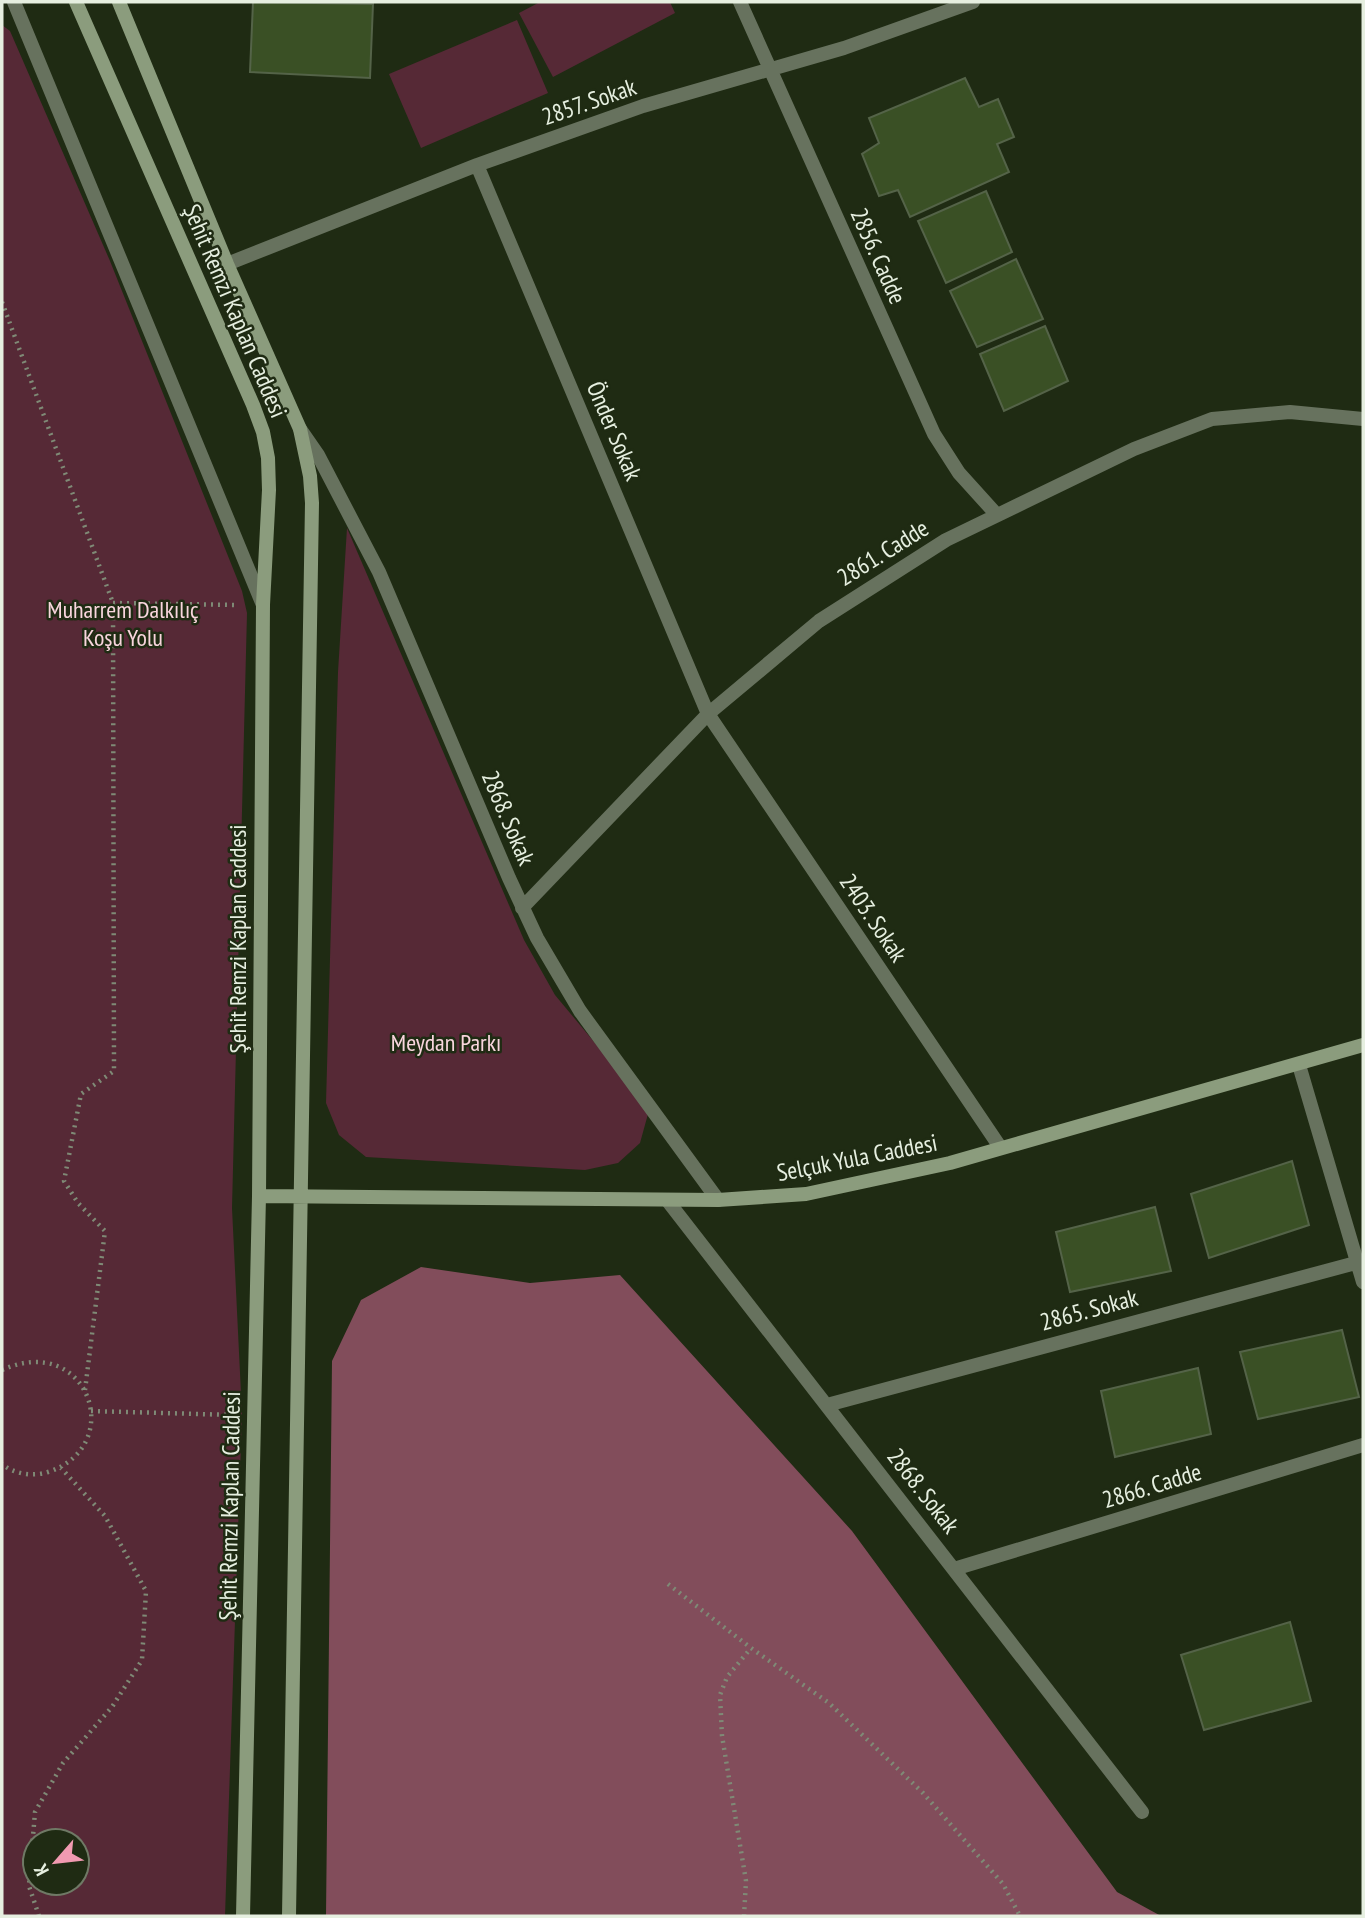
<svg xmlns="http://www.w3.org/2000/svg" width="1365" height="1918" viewBox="0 0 1365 1918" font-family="'PT Sans Narrow',sans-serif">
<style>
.green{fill:#562936;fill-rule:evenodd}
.forest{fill:#824d5b}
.building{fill:#3a5025;stroke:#546348;stroke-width:2}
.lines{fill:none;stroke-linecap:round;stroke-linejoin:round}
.path{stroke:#7f8a76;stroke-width:4.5;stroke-dasharray:2 5;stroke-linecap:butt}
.street{stroke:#67725e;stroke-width:14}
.secondary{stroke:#8b9c7d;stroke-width:14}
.labels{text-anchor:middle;stroke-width:5;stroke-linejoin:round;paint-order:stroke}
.street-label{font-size:24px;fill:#e6efe0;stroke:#1f2b13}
.park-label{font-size:24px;fill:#f9d5dd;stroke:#1f2b13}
</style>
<rect width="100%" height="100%" fill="#1f2b13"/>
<path class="green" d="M540 2H670L675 13 553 77 519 13Z
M517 20 548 93 421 148 389 74Z
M2 25 10 31 110 261 242 591 247 613 232 1208 242 1414 225 1916H2ZM35 1841H77V1883H35Z
M347 528 524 940 555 995 635 1091 648 1114 640 1143 618 1163 585 1170 366 1157 339 1135 326 1103 338 672Z"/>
<path class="forest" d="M421 1267 530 1283 620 1275 852 1531 1117 1892 1161 1916H326L332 1361 361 1300Z"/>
<path class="building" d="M253 2 373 4 370 78 250 72Z
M965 78 979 107 998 99 1014 137 997 144 1009 172 910 217 898 190 879 196 862 154 879 143 869 118Z
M986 191 1012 252 946 283 918 221Z
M1016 259 1043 319 977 347 950 291Z
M1045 326 1068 381 1004 411 980 354Z
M1292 1161 1309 1225 1209 1258 1191 1194Z
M1155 1207 1171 1271 1070 1292 1056 1232Z
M1342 1330 1359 1397 1258 1419 1240 1352Z
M1198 1368 1211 1434 1115 1457 1101 1391Z
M1290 1622 1311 1701 1204 1730 1181 1655Z"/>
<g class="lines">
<path class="path" d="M2 302 113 603 114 1071 81 1094 64 1181 78 1203 105 1231 85 1390
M113 603 239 605
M2 1370C88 1331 128 1446 48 1472 33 1477 14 1474 2 1464
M91 1411 234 1415
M668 1584 751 1648 829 1703 923 1793 1003 1884 1020 1916
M39 1916 29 1886 35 1812 63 1763 112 1707 142 1660 146 1591 105 1516 61 1468
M744 1916 746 1881 722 1736 720 1695 727 1677 751 1648"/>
<path class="street" d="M14 2 263 605
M740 2 934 434 959 473 997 515
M477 165 708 714 1000 1147
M227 264 477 165 643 106 844 48 973 2
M300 429 318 455 379 572 509 878 537 938 580 1011 718 1200
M522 908 708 714 819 621 946 540 1134 449 1212 419 1290 412 1363 419
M1299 1065 1363 1282
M667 1200 1142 1812
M827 1405 1363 1261
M954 1569 1363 1445"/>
<path class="secondary" d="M76 2 253 405 263 432 268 458 269 490 263 605 259 1196 243 1916
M119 2 227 264 300 429 310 476 312 503 289 1916
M259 1196 718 1200 806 1194 950 1163 1363 1045"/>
</g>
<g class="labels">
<g class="street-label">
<text transform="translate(589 102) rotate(-19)" y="8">2857. Sokak</text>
<text transform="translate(878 256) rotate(66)" y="8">2856. Cadde</text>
<text transform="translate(235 311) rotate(67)" y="8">Şehit Remzi Kaplan Caddesi</text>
<text transform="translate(614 431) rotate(67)" y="8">Önder Sokak</text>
<text transform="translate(883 553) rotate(-32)" y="8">2861. Cadde</text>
<text transform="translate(508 818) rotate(67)" y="8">2868. Sokak</text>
<text transform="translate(873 918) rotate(56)" y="8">2403. Sokak</text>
<text transform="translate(238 939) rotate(-90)" y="8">Şehit Remzi Kaplan Caddesi</text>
<text transform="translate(857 1158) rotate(-11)" y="8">Selçuk Yula Caddesi</text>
<text transform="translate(1089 1310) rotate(-15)" y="8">2865. Sokak</text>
<text transform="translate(1152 1486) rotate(-17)" y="8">2866. Cadde</text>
<text transform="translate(923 1491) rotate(52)" y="8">2868. Sokak</text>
<text transform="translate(230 1506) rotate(-89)" y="8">Şehit Remzi Kaplan Caddesi</text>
</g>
<g class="park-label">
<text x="123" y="618">Muharrem Dalkılıç<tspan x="123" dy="28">Koşu Yolu</tspan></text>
<text x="446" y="1051">Meydan Parkı</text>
</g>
</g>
<rect width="1365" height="1918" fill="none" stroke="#e6efe0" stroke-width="7"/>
<g transform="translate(56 1862) rotate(242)"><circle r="33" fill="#1f2b13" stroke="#6f7965" stroke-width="2"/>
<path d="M0-5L12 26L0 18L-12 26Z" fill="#f19ab1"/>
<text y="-10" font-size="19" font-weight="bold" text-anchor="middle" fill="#e6efe0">K</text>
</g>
</svg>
